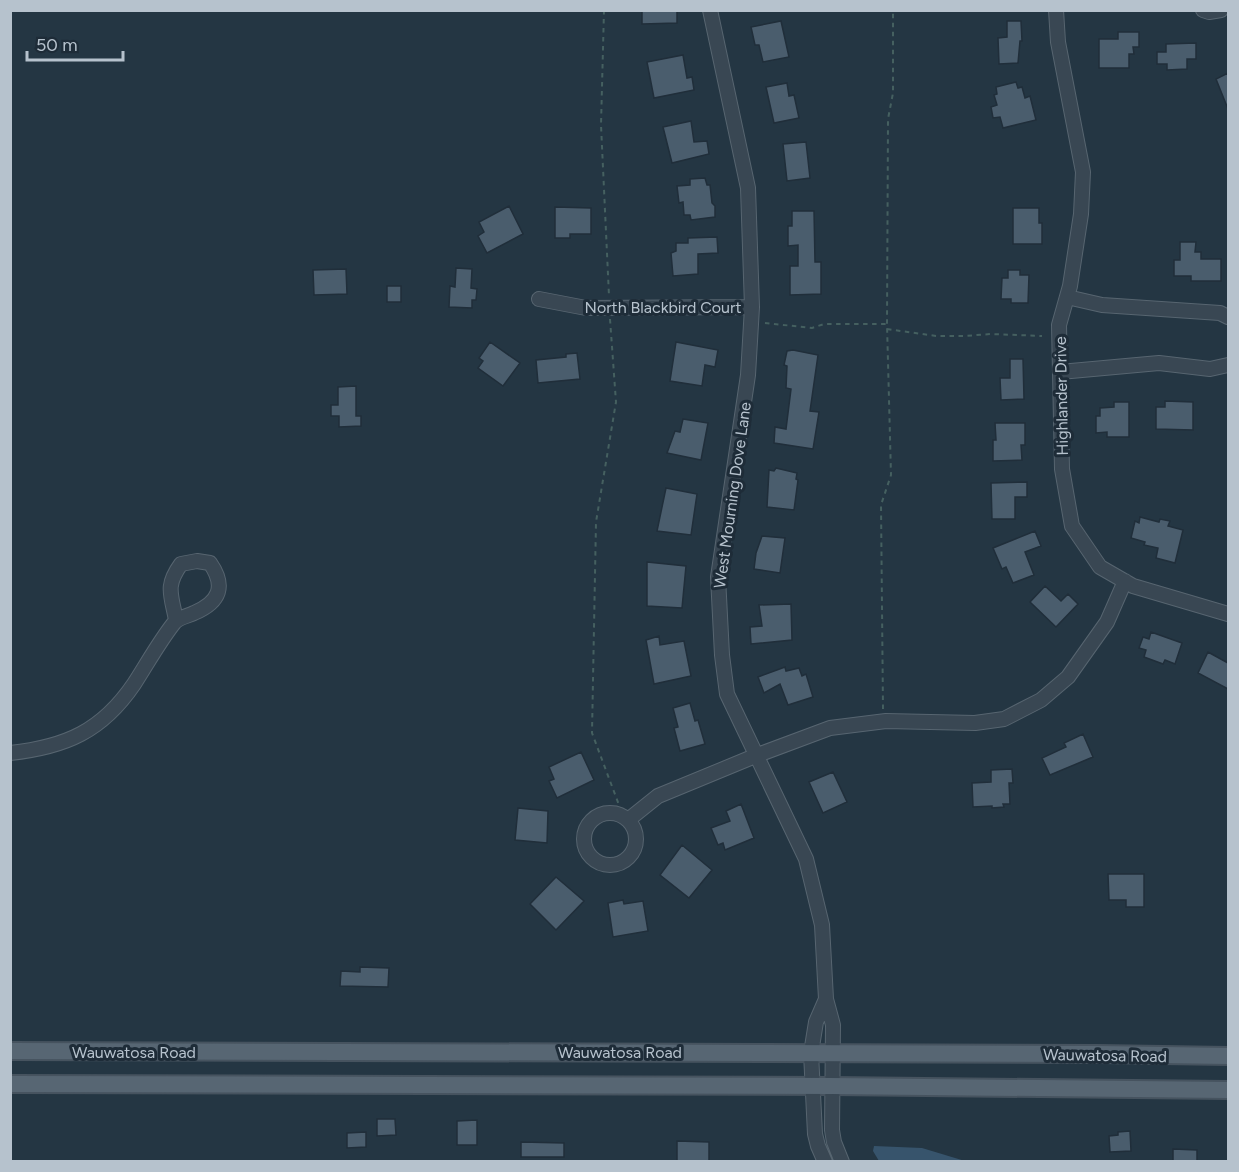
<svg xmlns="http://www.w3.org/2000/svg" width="1239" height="1172" viewBox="0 0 1239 1172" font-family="Figtree,sans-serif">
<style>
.water{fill:#37546c}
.building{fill:#4a5d6d;stroke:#202e3a;stroke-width:1.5}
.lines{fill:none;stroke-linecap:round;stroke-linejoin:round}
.minor-casing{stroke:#576570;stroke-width:16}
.major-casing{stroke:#46535f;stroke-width:20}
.path{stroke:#456060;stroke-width:2;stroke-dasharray:4.5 4.5;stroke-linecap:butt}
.minor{stroke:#394753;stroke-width:14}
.major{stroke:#576673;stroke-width:16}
.labels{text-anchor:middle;stroke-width:6;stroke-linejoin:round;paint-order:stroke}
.street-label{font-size:16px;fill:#b6c2cd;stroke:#1e2c38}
</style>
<rect width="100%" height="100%" fill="#243643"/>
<path class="water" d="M874 1146 922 1148 965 1161H879L873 1151Z"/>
<path class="building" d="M642 10H677V23L642 24Z
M781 21 789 57 763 62 759 45H755L751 27Z
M1007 21H1021L1022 41H1020L1018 63 999 64 998 38 1007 37Z
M1118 32H1139V47H1133L1134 54H1129V68H1099V39H1118Z
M1196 43V59H1187V69L1167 70V64H1157V52H1166V44Z
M683 55 687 78 692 77 694 90 654 98 647 62Z
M1228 73V109L1216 79Z
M1016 82 1018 88 1022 87 1025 98 1030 96 1036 120 1003 128 1000 117 993 118 991 107 997 105 994 95 997 94 996 87Z
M787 83 789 96 794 95 799 118 774 123 766 87Z
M691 121 694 142 707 141 709 154 672 163 663 127Z
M806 142 810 178 787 181 783 144Z
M705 178 707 185H710L712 203 715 206V217L691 220 690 215H684L683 202 679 203 677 186 690 185V179Z
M509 206 523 234 487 253 478 236 484 232 479 222Z
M555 207 591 208V234H570V238H555Z
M1013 208H1039V223H1042V244H1013Z
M792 211H814L815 262H821V294L790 295V266H798V245L788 246V226H792Z
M717 237 718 253 698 254V274L673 276 671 253 676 251V243H688V238Z
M1180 242H1196L1195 252H1201V259H1221V281H1191V276H1174V260H1180Z
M456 268 472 269 471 288 477 289 476 300H472V308L449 307 450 286 455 287Z
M346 269 347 294 314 295 313 270Z
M1008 270H1020V275H1029L1028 303H1011V299H1001L1002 278H1008Z
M387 286H401V302H387Z
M490 342 520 363 503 386 478 368 483 361 479 358Z
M676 342 718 350 715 367 705 365 702 386 670 381Z
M793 350 818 355 810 411 819 412 813 449 774 443 775 427 786 429 791 389 786 388 787 366 784 365 787 351Z
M577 353 580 379 538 383 536 360 566 357V354Z
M1010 359H1023L1024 399 1001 400 1000 378H1010Z
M356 386V416H361V426L339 427V416H331V405H338V387Z
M1165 401 1193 402V430L1156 429V407H1165Z
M1114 402H1129V437H1107V432L1096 433V416H1100V408L1114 407Z
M683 419 708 423 701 460 667 453 675 431 680 432Z
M995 423H1025V445H1021L1022 460 993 461V440H996Z
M776 468 797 473 796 479 798 480 794 510 767 507 769 470 774 471Z
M1027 482V497H1015V519H992L991 483Z
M666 488 697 494 691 535 657 531Z
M1140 517 1159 522 1160 519 1170 521 1168 526 1183 530 1175 563 1156 558 1158 548 1144 545 1145 542 1131 538 1135 521 1139 523Z
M1035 531 1041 546 1025 552 1034 575 1013 583 1006 567 1002 569 993 548Z
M762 536 785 538 780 573 754 569 756 553Z
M647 562 686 566 682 608 647 606Z
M1045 586 1061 601 1068 594 1078 604 1056 627 1030 602Z
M791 604 792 640 751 644 750 627 762 626 759 605Z
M1151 632 1182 643 1175 664 1165 660 1163 664 1144 657 1146 650 1139 648 1143 637 1149 639Z
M659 636 660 645 684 641 691 676 654 684 646 640Z
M1208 652 1228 663V689L1198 673Z
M785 667 786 671 799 668 802 676 806 674 813 697 788 705 780 684 764 693 758 677Z
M690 703 695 721 698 720 705 744 680 751 674 728 678 727 673 708Z
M1083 734 1093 757 1050 775 1042 758 1066 747 1064 743Z
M581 752 594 780 557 798 549 781 554 779 549 767Z
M1012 769 1013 783H1009L1010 804H1003L1004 807 992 808V806L973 807 972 783 991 782V770Z
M833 772 847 802 823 813 809 782Z
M741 804 754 838 725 850 723 843 718 845 711 828 730 821 726 811Z
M518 808 548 811 547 843 515 840Z
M682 845 712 870 689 898 660 875Z
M1108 874H1144V907H1126V900H1109Z
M556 877 584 901 556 930 530 904Z
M623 900 624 904 643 901 648 931 613 937 608 903Z
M360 967 389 968 388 987 340 986 341 971 360 972Z
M377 1119H395L396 1135 377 1136Z
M477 1120V1145H457V1121Z
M1130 1131 1131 1151 1110 1152 1109 1136 1118 1135V1132Z
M366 1132V1147L347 1148V1133Z
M677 1141 709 1142V1161H677Z
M521 1142 564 1143V1157H521Z
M1173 1149 1197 1150V1161H1173Z"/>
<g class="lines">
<defs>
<path id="minor" d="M710 10 748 188 752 307 748 375 718 577 722 655 727 694 806 859 822 925 826 999
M1056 10 1058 42 1083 172 1081 214 1070 286 1059 325 1062 469 1072 526 1100 567 1133 586 1228 614
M1203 10 1209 12 1221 10
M1067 297 1102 305 1220 313 1228 317
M539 299 586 308 752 307
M1060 372 1159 363 1210 369 1228 365
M10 753C66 747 102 731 134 684 147 664 159 642 174 623 179 617 188 616 194 613 220 602 226 586 210 563L197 561 181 564C165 586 171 594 176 620
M584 839a26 26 0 1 1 52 0a26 26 0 1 1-52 0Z
M628 820 658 796 755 756 830 728 886 721 975 723 1004 719 1041 700 1068 677 1107 622 1125 581
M825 1162 818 1146 815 1134 811 1053 816 1022 826 999 833 1025 832 1130 834 1142 842 1162"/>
<path id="major" d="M10 1051 1098 1054 1228 1056
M10 1084 832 1086 1228 1090"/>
</defs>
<use href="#minor" class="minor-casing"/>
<use href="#major" class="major-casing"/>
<path class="path" d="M604 10 601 125 609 296
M610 319 616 402 596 522 592 733 619 805 618 811
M765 323 812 328 824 324H887
M887 329 936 336H965L991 334 1042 336
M883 709 881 505 891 475 887 324 888 119 893 93V10"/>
<use href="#minor" class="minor"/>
<use href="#major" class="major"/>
</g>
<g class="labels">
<g class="street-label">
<text x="663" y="313">North Blackbird Court</text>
<text transform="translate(1061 396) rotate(-91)" y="6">Highlander Drive</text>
<text transform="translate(732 495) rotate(-82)" y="6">West Mourning Dove Lane</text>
<text x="134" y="1058">Wauwatosa Road</text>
<text x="620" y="1058">Wauwatosa Road</text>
<text transform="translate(1105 1055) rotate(1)" y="6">Wauwatosa Road</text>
</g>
</g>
<rect width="1239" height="1172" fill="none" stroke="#b6c2cd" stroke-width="24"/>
<path d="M27 51v9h96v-9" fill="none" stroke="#b6c2cd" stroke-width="3"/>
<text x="36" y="51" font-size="18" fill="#b6c2cd" stroke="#1e2c38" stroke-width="4.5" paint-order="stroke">50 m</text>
</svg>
